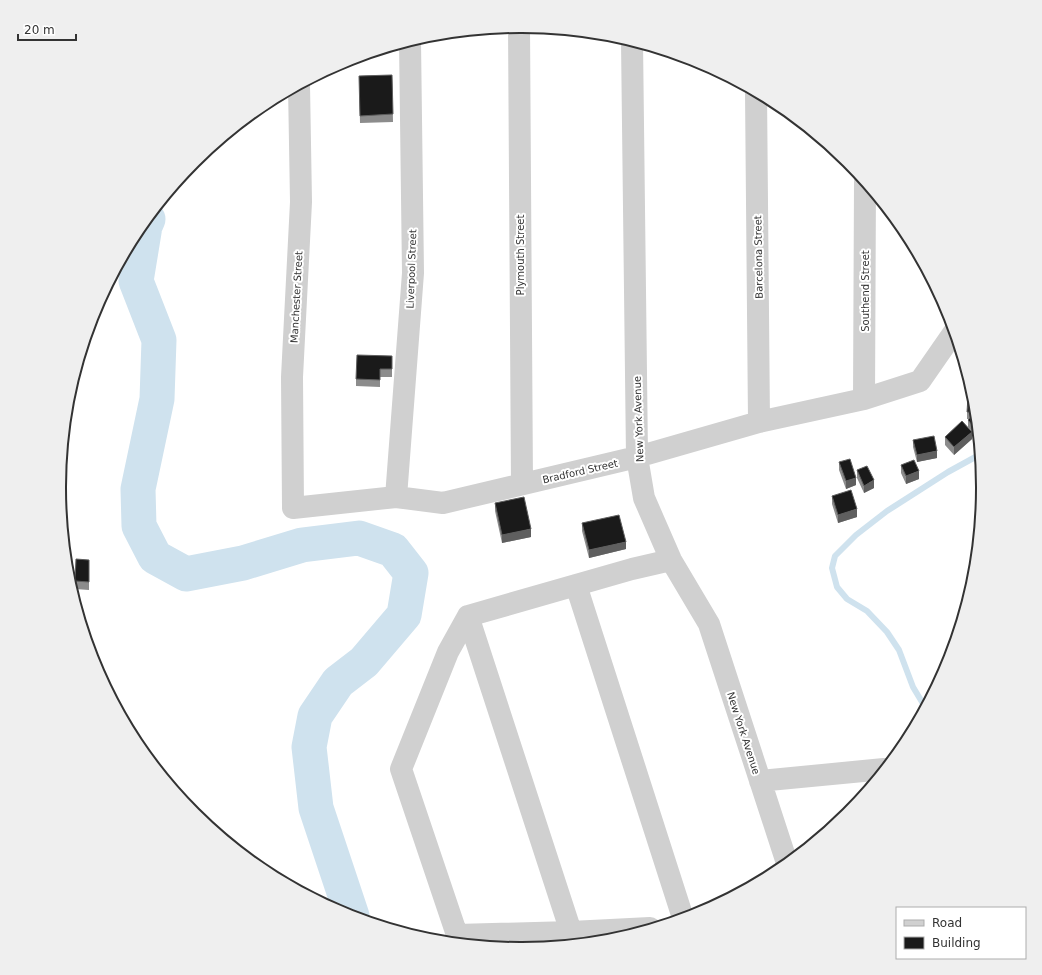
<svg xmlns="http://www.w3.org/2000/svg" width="1042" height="975" viewBox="0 0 1042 975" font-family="'DejaVu Sans',sans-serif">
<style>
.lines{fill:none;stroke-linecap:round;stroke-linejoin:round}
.stream{stroke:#cfe2ee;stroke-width:6}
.river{stroke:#cfe2ee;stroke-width:35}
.minor{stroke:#d0d0d0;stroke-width:22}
.wall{fill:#8c8c8c}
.shaded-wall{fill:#5f5f5f}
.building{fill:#1a1a1a;stroke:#5f5f5f}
.labels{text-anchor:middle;stroke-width:4;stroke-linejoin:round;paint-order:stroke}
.street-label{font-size:10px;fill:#333;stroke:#fff}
.rim{fill:none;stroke:#333;stroke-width:2}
</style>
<rect width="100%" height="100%" fill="#fff"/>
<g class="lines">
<path class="stream" d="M925 707 913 687 899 650 887 632 867 611 847 599 837 587 832 568 835 556 856 535 887 511 948 472 979 455"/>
<path class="river" d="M148 219 145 226 136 281 159 340 157 399 138 489 139 526 155 557 186 574 243 563 302 545 359 538 393 550 411 573 404 615 364 662 338 682 315 716 309 747 316 808 352 916"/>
<path class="minor" d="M519 26 522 484
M632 41 637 457 644 498 671 560 709 624 787 863
M299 85 301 202 292 377 293 508 396 497 443 503 637 457 759 422 864 399 920 381 954 332
M756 92 759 422
M864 399 865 182
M396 497 413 273 410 41
M576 585 683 918
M468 616 571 932
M760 781 884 769
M650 928 571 932 457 935 401 769 448 652 468 616 632 569 671 560"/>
</g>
<path class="wall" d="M392 75 393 122 360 123 359 76Z
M392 356V377H380V387L356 386V379Z
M970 387 974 398 977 435 976 436 968 427V419H967V412L970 397Z
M945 437 972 439 954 455 945 445Z
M913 440 937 458 917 462 913 447Z
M839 462 856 485 846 489 839 470Z
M901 465 919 479 906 484 901 473Z
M857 470 874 488 864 493 857 478Z
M832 496 857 517 838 523 832 504Z
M495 503 531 537 502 543 495 511Z
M582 523 626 549 589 558 582 531Z
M76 559 89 567V590L75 589Z"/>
<path class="shaded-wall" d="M977 428V435L976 436V429Z
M972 432V439L954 455V447Z
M937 451V458L917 462V455Z
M919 471V479L906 484V476Z
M856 478V485L846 489V481Z
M874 480V488L864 493V486Z
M857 509V517L838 523V515Z
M531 529V537L502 543V535Z
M626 542V549L589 558V550Z"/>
<path class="building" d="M392 75 393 114 360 116 359 76Z
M357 355 392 356V369H380V380L356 379Z
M970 387 973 396H970Z
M968 397H974L975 412H967Z
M975 413 977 428 976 429 968 420Z
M962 421 972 432 954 447 945 437Z
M934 436 937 451 917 455 913 440Z
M850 459 856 478 846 481 839 462Z
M914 460 919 471 906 476 901 465Z
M867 466 874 480 864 486 857 470Z
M851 490 857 509 838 515 832 496Z
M524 497 531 529 502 535 495 503Z
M619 515 626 542 589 550 582 523Z
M76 559 89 560V582L75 581Z"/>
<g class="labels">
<g class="street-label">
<text transform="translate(520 255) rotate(-90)" y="4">Plymouth Street</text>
<text transform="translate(758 257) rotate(-91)" y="4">Barcelona Street</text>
<text transform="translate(411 269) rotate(-88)" y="4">Liverpool Street</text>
<text transform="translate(865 291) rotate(-90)" y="4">Southend Street</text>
<text transform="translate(296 297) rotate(-87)" y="4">Manchester Street</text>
<text transform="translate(638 419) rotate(-92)" y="4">New York Avenue</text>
<text transform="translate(580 471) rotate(-13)" y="4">Bradford Street</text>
<text transform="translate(744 733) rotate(72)" y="4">New York Avenue</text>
</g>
</g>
<path d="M0 0H1042V975H0ZM520 33H522A454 454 0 0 1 976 487V488A454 454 0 0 1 522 942H520A454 454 0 0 1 66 488V487A454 454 0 0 1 520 33Z" fill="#efefef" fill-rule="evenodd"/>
<path class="rim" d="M520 33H522A454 454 0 0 1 976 487V488A454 454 0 0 1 522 942H520A454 454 0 0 1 66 488V487A454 454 0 0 1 520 33Z"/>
<rect x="896" y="907" width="130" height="52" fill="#ffffff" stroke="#adadad"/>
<rect x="904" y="920" width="20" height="6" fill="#d0d0d0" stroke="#adadad"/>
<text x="932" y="927" font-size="12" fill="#333333">Road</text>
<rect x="904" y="937" width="20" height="12" fill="#1a1a1a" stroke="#adadad"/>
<text x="932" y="947" font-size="12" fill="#333333">Building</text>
<path d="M18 34v6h58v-6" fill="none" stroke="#333333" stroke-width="2"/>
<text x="24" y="34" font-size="12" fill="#333333" stroke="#ffffff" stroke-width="3" paint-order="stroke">20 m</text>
</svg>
